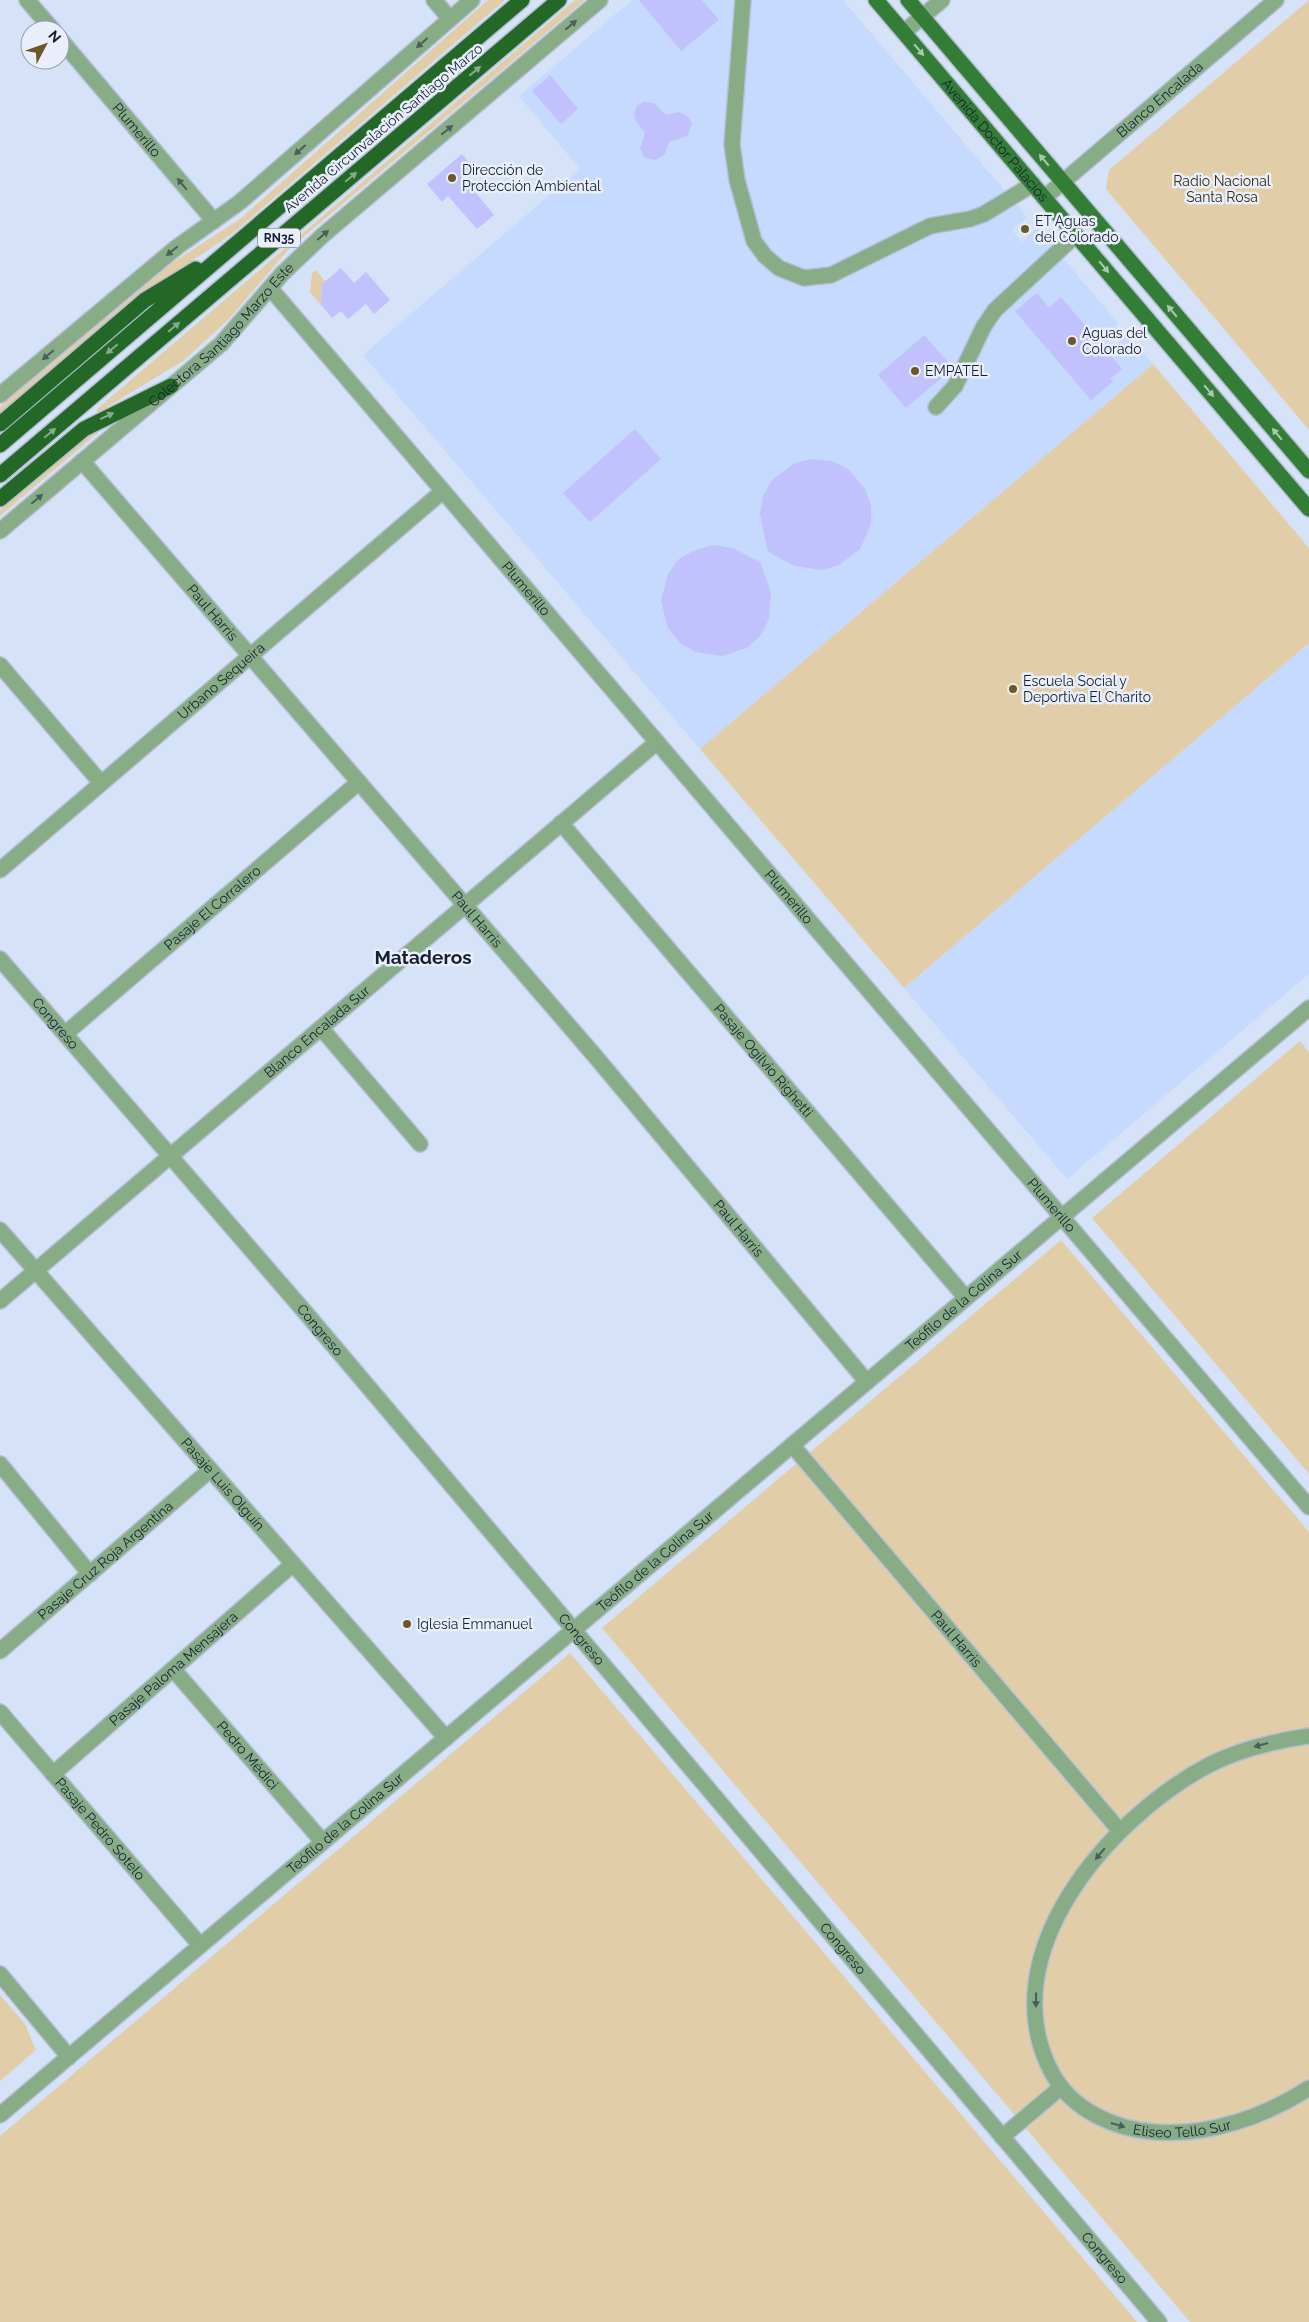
<svg xmlns="http://www.w3.org/2000/svg" width="1309" height="2322" viewBox="0 0 1309 2322" font-family="Raleway,sans-serif">
<style>
.built{fill:#c6d9fe}
.green{fill:#e1cea8}
.building{fill:#c1c1fd}
.lines{fill:none;stroke-linecap:round;stroke-linejoin:round}
.minor-casing{stroke:#b3bfd5;stroke-width:18}
.major-casing{stroke:#b3bfd5;stroke-width:18}
.highway-casing{stroke:#b3bfd5;stroke-width:18}
.minor{stroke:#87ac86;stroke-width:15}
.major{stroke:#337d36;stroke-width:15}
.highway{stroke:#236827;stroke-width:15}
.oneway{fill:#495f59}
.oneway2{fill:#a9c7b5}
.oneway3{fill:#86ac90}
.poi-dot{fill:#6e5727;stroke:#e9effa;stroke-width:2}
.labels{text-anchor:middle;stroke-width:5;stroke-linejoin:round;paint-order:stroke}
.shield{fill:#e9effa;stroke:#555e6f;stroke-width:1}
.shield-label{font-size:12px;font-weight:bold;fill:#162034}
.street-label{font-size:14px;fill:#162034;stroke:#e9effa}
.poi-label{font-size:14px;fill:#162034;stroke:#e9effa;text-anchor:start}
.park-label{font-size:14px;fill:#3a2c0f;stroke:#e9effa}
.district-label{font-size:19px;font-weight:bold;fill:#162034;stroke:#e9effa}
</style>
<rect width="100%" height="100%" fill="#d6e2f8"/>
<path class="built" d="M632 0H843L1027 217 1012 230 1022 242 1037 228 1119 324 1104 337 1113 347 1128 335 1153 364 700 749 363 355 580 169 519 96Z
M1309 643V974L1067 1179 904 988Z"/>
<path class="green" d="M488 0H505L233 233 145 293 0 413V407L172 263 240 219Z
M575 0H585L288 250 228 320 183 361 99 412H97V409Z
M1309 0V430L1106 189 1109 170Z
M316 270 325 281 322 284 321 305 310 292 312 273Z
M1153 364 1309 548V643L904 988 700 749Z
M96 429 99 432 0 516V510Z
M1300 1041 1309 1052V1474L1092 1218Z
M1061 1240 1309 1532V2322H1190L602 1628Z
M570 1653 1137 2322H0V2136Z
M0 1995 25 2024 36 2050 0 2081Z"/>
<path class="building" d="M639 0H702L719 20 681 51Z
M550 75 578 109 561 124 532 91Z
M643 102 654 103 666 115 678 112 684 114 689 118 692 124 687 136 669 142 665 154 656 160 645 158 640 148 645 133 636 121 634 114 637 106Z
M462 154 477 172 466 181 494 215 477 229 448 196 442 202 427 184Z
M341 268 354 283 366 272 390 300 374 314 366 304 348 319 341 311 332 318 321 305 322 284Z
M1037 293 1049 308 1061 297 1122 369 1110 379 1113 382 1091 400 1015 311Z
M924 335 953 368 906 408 878 375Z
M635 429 661 459 590 522 563 493Z
M813 459 831 461 848 469 865 489 871 506V524L860 549 839 565 822 570 795 566 768 552 760 514 763 496 772 480 795 463Z
M714 545 732 548 760 562 771 592 769 619 761 635 748 647 723 656 696 652 680 643 668 628 661 601 668 574 679 559 695 550Z"/>
<g class="lines">
<defs>
<g id="minor">
<path d="M27 0 53 30"/>
<path d="M434 0 450 19"/>
<path d="M743 0 732 144 737 180 754 241 765 256 779 268 804 278 831 275 930 226 970 219 984 214 1033 184"/>
<path d="M904 32 942 0"/>
<path id="s1" d="M60 39 214 221"/>
<path id="s2" d="M1044 198 1276 0"/>
<path id="s3" d="M270 288 1309 1507"/>
<path d="M0 395 177 247 240 202 472 0"/>
<path d="M936 407 955 386 984 326 995 310 1076 235"/>
<path id="s4" d="M82 461 595 1056 867 1382"/>
<path id="s5" d="M0 531 221 344 282 274 322 236 600 0"/>
<path d="M0 665 101 783"/>
<path id="s6" d="M561 823 966 1298"/>
<path id="s7" d="M0 870 443 491"/>
<path id="s8" d="M0 959 305 1312 1159 2322"/>
<path d="M321 1028 420 1144"/>
<path id="s9" d="M65 1034 359 782"/>
<path id="s10" d="M0 1230 446 1738"/>
<path id="s11" d="M0 1301 657 742"/>
<path id="s12" d="M792 1445 1120 1831"/>
<path d="M0 1464 90 1574"/>
<path id="s13" d="M0 1651 210 1470"/>
<path id="s14" d="M173 1669 323 1842"/>
<path id="s15" d="M0 1712 200 1945"/>
<path id="s16" d="M1309 1736C1275 1741 1240 1749 1209 1765 1110 1817 989 1955 1052 2073 1072 2110 1114 2129 1155 2132 1209 2136 1264 2117 1309 2088"/>
<path id="s17" d="M53 1774 293 1564"/>
<path d="M0 1974 69 2057"/>
<path id="s18" d="M0 2115 1309 1008"/>
<path d="M1002 2137 1060 2088"/>
</g>
<g id="major">
<path id="s19" d="M876 0 1309 509"/>
<path d="M908 0 1309 471"/>
</g>
<path id="highway" d="M0 424 145 300 196 269
M0 445 522 0
M0 475 559 0
M0 499 84 429 171 386"/>
</defs>
<use href="#minor" class="minor-casing"/>
<use href="#major" class="major-casing"/>
<use href="#highway" class="highway-casing"/>
<use href="#minor" class="minor"/>
<use href="#major" class="major"/>
<use href="#highway" class="highway"/>
</g>
<defs><path id="oneway-solid" d="M-6-.8H1V-3.2L6.5 0L1 3.2V.8H-6Z" transform="scale(1.25)"/></defs>
<g class="oneway">
<use href="#oneway-solid" transform="translate(571 25) rotate(-40)"/>
<use href="#oneway-solid" transform="translate(422 43) rotate(139)"/>
<use href="#oneway-solid" transform="translate(447 130) rotate(-40)"/>
<use href="#oneway-solid" transform="translate(300 150) rotate(139)"/>
<use href="#oneway-solid" transform="translate(182 184) rotate(-130)"/>
<use href="#oneway-solid" transform="translate(323 235) rotate(-41)"/>
<use href="#oneway-solid" transform="translate(172 251) rotate(141)"/>
<use href="#oneway-solid" transform="translate(48 355) rotate(140)"/>
<use href="#oneway-solid" transform="translate(37 499) rotate(-40)"/>
<use href="#oneway-solid" transform="translate(1261 1745) rotate(165)"/>
<use href="#oneway-solid" transform="translate(1100 1854) rotate(130)"/>
<use href="#oneway-solid" transform="translate(1036 2000) rotate(91)"/>
<use href="#oneway-solid" transform="translate(1118 2125) rotate(16)"/>
</g>
<g class="oneway2">
<use href="#oneway-solid" transform="translate(919 50) rotate(50)"/>
<use href="#oneway-solid" transform="translate(1044 160) rotate(-130)"/>
<use href="#oneway-solid" transform="translate(1104 267) rotate(50)"/>
<use href="#oneway-solid" transform="translate(1172 311) rotate(-130)"/>
<use href="#oneway-solid" transform="translate(1209 391) rotate(50)"/>
<use href="#oneway-solid" transform="translate(1277 434) rotate(-130)"/>
</g>
<g class="oneway3">
<use href="#oneway-solid" transform="translate(475 71) rotate(-40)"/>
<use href="#oneway-solid" transform="translate(351 177) rotate(-40)"/>
<use href="#oneway-solid" transform="translate(174 327) rotate(-40)"/>
<use href="#oneway-solid" transform="translate(112 349) rotate(140)"/>
<use href="#oneway-solid" transform="translate(107 416) rotate(-25)"/>
<use href="#oneway-solid" transform="translate(50 433) rotate(-40)"/>
</g>
<g class="poi-dot">
<circle cx="452" cy="178" r="5"/>
<circle cx="1025" cy="229" r="5"/>
<circle cx="1072" cy="341" r="5"/>
<circle cx="915" cy="371" r="5"/>
<circle cx="1013" cy="689" r="5"/>
<circle cx="407" cy="1624" r="5"/>
</g>
<g class="labels">
<rect class="shield" x="258" y="228.5" width="42" height="19" rx="4"/>
<g class="shield-label">
<text x="279" y="242">RN35</text>
</g>
<g class="street-label">
<text dy="5" stroke="none"><textPath href="#s2" startOffset="152">Blanco Encalada</textPath></text>
<text transform="translate(383 128) rotate(-40)" y="5">Avenida Circunvalación Santiago Marzo</text>
<text dy="5" stroke="none"><textPath href="#s1" startOffset="119">Plumerillo</textPath></text>
<text dy="5" stroke="none"><textPath href="#s19" startOffset="184">Avenida Doctor Palacios</textPath></text>
<text dy="5" stroke="none"><textPath href="#s5" startOffset="296">Colectora Santiago Marzo Este</textPath></text>
<text dy="5" stroke="none"><textPath href="#s3" startOffset="395">Plumerillo</textPath></text>
<text dy="5" stroke="none"><textPath href="#s4" startOffset="200">Paul Harris</textPath></text>
<text dy="5" stroke="none"><textPath href="#s7" startOffset="291">Urbano Sequeira</textPath></text>
<text dy="5" stroke="none"><textPath href="#s3" startOffset="800">Plumerillo</textPath></text>
<text dy="5" stroke="none"><textPath href="#s9" startOffset="194">Pasaje El Corralero</textPath></text>
<text dy="5" stroke="none"><textPath href="#s4" startOffset="605">Paul Harris</textPath></text>
<text dy="5" stroke="none"><textPath href="#s8" startOffset="85">Congreso</textPath></text>
<text dy="5" stroke="none"><textPath href="#s11" startOffset="416">Blanco Encalada Sur</textPath></text>
<text dy="5" stroke="none"><textPath href="#s6" startOffset="312">Pasaje Ogilvio Righetti</textPath></text>
<text dy="5" stroke="none"><textPath href="#s3" startOffset="1205">Plumerillo</textPath></text>
<text dy="5" stroke="none"><textPath href="#s4" startOffset="1010">Paul Harris</textPath></text>
<text dy="5" stroke="none"><textPath href="#s18" startOffset="1262">Teófilo de la Colina Sur</textPath></text>
<text dy="5" stroke="none"><textPath href="#s8" startOffset="490">Congreso</textPath></text>
<text dy="5" stroke="none"><textPath href="#s10" startOffset="338">Pasaje Luis Olguín</textPath></text>
<text dy="5" stroke="none"><textPath href="#s13" startOffset="139">Pasaje Cruz Roja Argentina</textPath></text>
<text dy="5" stroke="none"><textPath href="#s18" startOffset="858">Teófilo de la Colina Sur</textPath></text>
<text dy="5" stroke="none"><textPath href="#s12" startOffset="254">Paul Harris</textPath></text>
<text dy="5" stroke="none"><textPath href="#s8" startOffset="895">Congreso</textPath></text>
<text dy="5" stroke="none"><textPath href="#s17" startOffset="160">Pasaje Paloma Mensajera</textPath></text>
<text dy="5" stroke="none"><textPath href="#s14" startOffset="114">Pedro Médici</textPath></text>
<text dy="5" stroke="none"><textPath href="#s18" startOffset="452">Teófilo de la Colina Sur</textPath></text>
<text dy="5" stroke="none"><textPath href="#s15" startOffset="154">Pasaje Pedro Sotelo</textPath></text>
<text dy="5" stroke="none"><textPath href="#s8" startOffset="1300">Congreso</textPath></text>
<text dy="5" stroke="none"><textPath href="#s16" startOffset="636">Eliseo Tello Sur</textPath></text>
<text dy="5" stroke="none"><textPath href="#s8" startOffset="1705">Congreso</textPath></text>
</g>
<g class="poi-label">
<text x="462" y="175">Dirección de<tspan x="462" dy="16">Protección Ambiental</tspan></text>
<text x="1035" y="226">ET Aguas<tspan x="1035" dy="16">del Colorado</tspan></text>
<text x="1082" y="338">Aguas del<tspan x="1082" dy="16">Colorado</tspan></text>
<text x="925" y="376">EMPATEL</text>
<text x="1023" y="686">Escuela Social y<tspan x="1023" dy="16">Deportiva El Charito</tspan></text>
<text x="417" y="1629">Iglesia Emmanuel</text>
</g>
<g class="park-label">
<text x="1222" y="186">Radio Nacional<tspan x="1222" dy="16">Santa Rosa</tspan></text>
</g>
<g class="district-label">
<text x="423" y="964">Mataderos</text>
</g>
</g>
<g transform="translate(45 45) rotate(49)"><circle r="24" fill="#e9effa" stroke="#959cab"/>
<path d="M0-4L9 19L0 12L-9 19Z" fill="#6e5727"/>
<text y="-8" font-size="14" font-weight="bold" text-anchor="middle" fill="#162034">N</text>
</g>
</svg>
